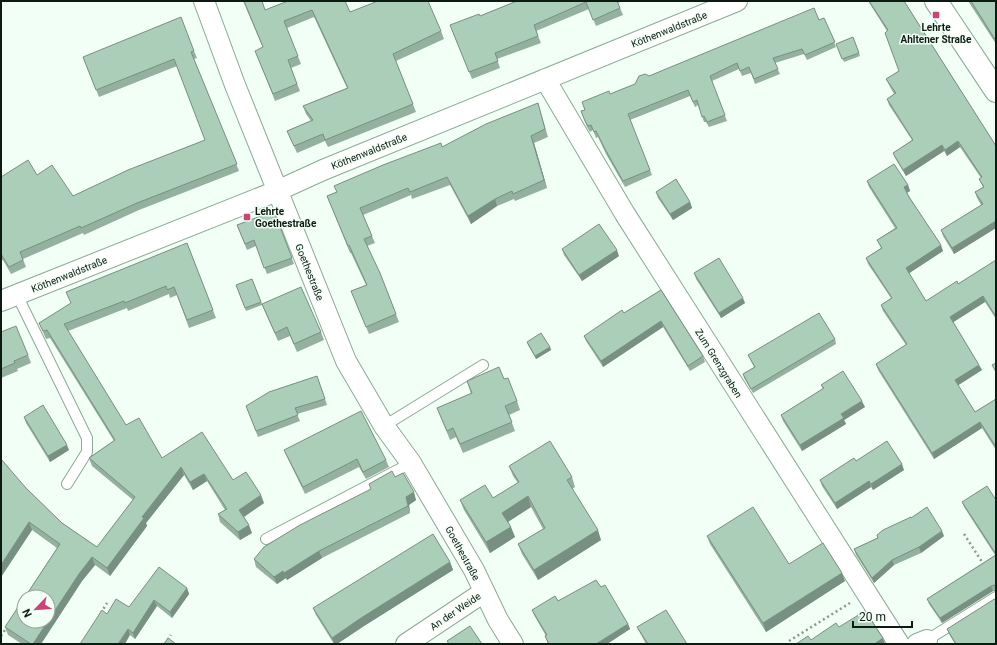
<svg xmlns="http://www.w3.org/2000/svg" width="997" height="645" viewBox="0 0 997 645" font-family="Roboto,sans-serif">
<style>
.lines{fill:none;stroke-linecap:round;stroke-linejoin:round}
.lane-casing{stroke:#89aa95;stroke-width:12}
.street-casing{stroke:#89aa95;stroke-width:22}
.secondary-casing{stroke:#89aa95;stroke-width:24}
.path{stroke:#88968d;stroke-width:2.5;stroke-dasharray:2 3;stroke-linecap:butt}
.lane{stroke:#fff;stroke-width:10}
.street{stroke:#fff;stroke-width:20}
.secondary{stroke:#fff;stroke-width:22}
.wall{fill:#93b19e}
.shaded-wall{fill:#789081}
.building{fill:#abceb8;stroke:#789081}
.poi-dot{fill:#ce4275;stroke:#f1fff6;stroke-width:1.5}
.labels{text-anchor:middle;stroke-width:3;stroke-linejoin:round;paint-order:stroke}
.poi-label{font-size:10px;font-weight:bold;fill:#0d1a12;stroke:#f1fff6}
.street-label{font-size:10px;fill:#0d1a12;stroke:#f1fff6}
</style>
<rect width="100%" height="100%" fill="#f1fff6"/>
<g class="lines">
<defs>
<path id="lane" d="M17 295 87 438V452L67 484
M384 426 483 365
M266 539 411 463
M927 640 996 597"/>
<path id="street" d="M204 1 235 85 346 361 384 426 411 463 474 570 498 620 513 644
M545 79 625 214 899 644
M1 301 277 191 323 170 737 1
M406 644 484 592
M917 644 927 640"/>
<path id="secondary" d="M936 1 996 91"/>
</defs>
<use href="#lane" class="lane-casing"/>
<use href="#street" class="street-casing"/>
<use href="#secondary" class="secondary-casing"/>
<path class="path" d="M964 534 984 565
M101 613 107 603
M1 636 7 627
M789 641 850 603
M165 644 171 635"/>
<use href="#lane" class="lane"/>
<use href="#street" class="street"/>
<use href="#secondary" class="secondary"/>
</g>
<path class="wall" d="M243 1H262L265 10 288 1 350 12 441 31 444 39 396 61 416 112 328 147 325 141 297 153 287 131 311 121 306 114 303 106 347 88 314 17 287 28 301 64 291 68 300 91 275 101 258 58 263 48Z
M517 1H623L618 3 623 15 596 26 589 9 536 31 541 43 497 59 500 68 472 79 453 32 480 16Z
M868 1H904L996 146V228L954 254 943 236 941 230 981 205 977 198 975 192 983 187 979 179 981 178 960 147 947 156 944 151 906 176 895 158 893 153 912 140 889 105 887 99 894 94 889 85 886 79 899 71 887 31Z
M968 1H996V44Z
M824 18 836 47 807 60 804 54 775 63 780 74 755 84 751 73 742 76 739 69 712 81 727 121 709 127 706 122H704L698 105 695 107 690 96 630 120 652 175 625 187 606 154 598 137 596 138 593 130 590 132 587 127 581 111 585 110 610 94 635 84 649 76Z
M853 37 860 56 844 62 836 44Z
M194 51 197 58 194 59 239 171 139 210 84 235 83 233 23 259 26 267 11 274 3 260 1 261V177L37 175 73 196 205 140 177 66 99 97 83 57Z
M538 103 548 137 534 143 547 188 515 201 514 199 497 206 471 224 450 185 412 199 411 195 363 215 375 243 367 246 380 273 399 322 369 334 351 291 366 285 351 253H350L327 196 442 147Z
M867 181 908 185 910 191 907 193 943 251 909 273 926 301 958 284 996 260V319L985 302 953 322 982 370 958 385 975 412 996 399V450L982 428 934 459 878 370 876 364 906 345 883 311 881 305 891 298 868 264 866 258 881 248 877 240 895 228 869 187Z
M656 192 690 202 692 208 673 220 658 198Z
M274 211 294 264 267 274 256 246 247 250 237 225Z
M187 243 216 318 189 328 177 295 170 298 169 294 128 311 127 308 68 331 126 425 162 458 233 480 264 503 244 517 252 533 240 540 220 522 218 514 225 510 207 481 193 490 184 475 146 523 147 526 110 576 95 565 82 581 41 644H22L8 635 5 627 57 548 32 530 1 577 26 488 62 523 97 547 133 500 92 466 89 458 114 441 50 338 46 339 39 323Z
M562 249 619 256 582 281 564 255Z
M694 273 745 303 721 318 696 279Z
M252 279 262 304 321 332 324 340 297 352 290 336 278 341 262 305 246 311 236 285Z
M661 290 703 356 705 362 690 371 663 327 603 367 586 341 584 336 624 313Z
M1 332 28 355 31 363 17 369 18 371 1 378Z
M835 339 836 344 753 393 744 378 743 374 754 367 748 355Z
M527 342 550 347 551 350 536 359 528 345Z
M317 376 327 405 297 414 300 421 258 437 246 406Z
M504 379 517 401 520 410 509 415 515 431 463 453 456 437 450 440 437 408 471 394 467 381Z
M821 385 865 407 844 420 846 424 802 451 783 421 781 415 823 389Z
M24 417 69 450 50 462 26 423Z
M284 450 386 460 389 467 366 479 359 467 305 494 287 457Z
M856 461 904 470 873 490 871 487 837 509 822 486 820 480Z
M509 466 572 477 575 487 572 489 601 540 538 580 522 554 518 544 543 529 531 507 508 522 515 537 490 553 464 510 460 500 493 498 518 483 513 476Z
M395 477 416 500 409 505 410 513 322 558 287 580 286 578 277 584 256 567 254 559 371 489 369 484Z
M996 500V591H993L942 623 929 604 927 599 995 555 964 507 962 502Z
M911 518 944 536 921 553 894 565 874 583 856 555 854 549 877 538V535Z
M707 536 789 564 845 581 766 632 710 544Z
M450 562 453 570 364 626 337 644H334L316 615 313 608Z
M601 587 628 624 630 629 607 644H548L545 636H546L534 615 532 610Z
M187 588 189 594 172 618 157 606 135 639 130 635 107 614 129 607Z
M637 627 687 644H646L640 633Z
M947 629 996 644H955L949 634Z"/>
<path class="shaded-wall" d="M531 136 534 143 547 188 544 180Z
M958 141 960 147 947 156 945 150Z
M942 145 944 151 906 176 903 170Z
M908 185 910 191 906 193 904 187Z
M495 199 497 206 471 224 468 216Z
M690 202 692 208 673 220 670 214Z
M996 221V228L954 254 952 248Z
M941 245 943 251 908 274 906 268Z
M617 250 619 256 582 281 579 275Z
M983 296 985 302 952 323 950 317Z
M743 298 745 303 721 318 719 313Z
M661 321 663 327 603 367 601 361Z
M550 347 551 350 536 359 535 356Z
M979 365 982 370 957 386 955 380Z
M862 401 865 407 844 420 846 424 802 451 800 445 841 414Z
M980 422 982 428 934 459 932 453Z
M67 445 69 450 50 462 48 456Z
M902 464 904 470 873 490 871 484Z
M181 467 184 475 146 523 147 526 110 576 107 568 142 517Z
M204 474 207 481 193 490 190 482Z
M869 481 871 487 837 509 835 503Z
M414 492 416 500 409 505 410 513 408 506 406 497Z
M261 495 264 503 242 518 239 510Z
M528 496 531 507 506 523 502 513Z
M29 522 32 530 1 577V565Z
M249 525 252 533 240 540 238 532Z
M511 527 515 537 490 553 486 542Z
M598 530 601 540 538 580 534 570Z
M942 531 944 536 921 553 919 547Z
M319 551 322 558 287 580 284 573Z
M92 557 95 565 82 581 41 644H33L79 574Z
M892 560 894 565 874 583 872 578Z
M450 562 453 570 364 626 337 644H334L332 638 361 618Z
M283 571 286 578 277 584 274 577Z
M842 573 845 581 766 632 763 623Z
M991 586 993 591 942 623 940 618Z
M187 588 189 594 172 618 170 612Z
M154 600 157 606 135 639 133 633Z
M628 624 630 629 607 644H596Z
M128 629 130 635 125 644H118Z
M883 638 885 644H874Z"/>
<path class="building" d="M244 1H262L265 10 288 1H345L350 12 378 1H428L441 31 393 54 413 104 325 140 323 134 294 146 287 131 313 120 303 106 348 88 312 10 284 21 298 56 288 60 297 84 273 94 255 51 263 47Z
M517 1H617L620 8 593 20 586 2 534 25 538 36 495 53 498 61 469 72 450 25 479 14 480 16Z
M869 1H904L996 146V221L952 248 941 230 983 204 975 192 984 187 979 179 982 177 958 141 945 150 942 145 903 170 893 153 913 140 887 99 896 93 886 79 899 71 885 33 888 30Z
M971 1H996V41Z
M814 8 819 20 824 18 835 42 805 55 802 49 773 58 778 69 754 79 749 67 740 71 737 63 710 76 725 115 707 122 704 116 702 117 697 100 693 102 688 90 628 114 650 170 623 181 605 149 596 131 594 132 591 125 588 126 585 121 581 111 585 110 582 102 609 91 610 94 635 84 639 76 645 74 649 76Z
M181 17 194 51 191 52 237 164 137 203 81 228 80 226 20 252 23 260 9 267 1 254V177L28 160 37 175 52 165 73 196 128 170 205 140 174 59 96 90 83 57Z
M853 37 859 53 842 59 836 44Z
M538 103 545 129 531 136 544 180 513 194 512 191 495 199 468 216 447 177 410 192 408 188 360 208 372 236 364 239 380 273 396 314 366 327 351 291 367 285 349 245 348 246 327 196 337 192 334 186 383 165 441 143 442 147 486 124Z
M894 164 908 185 904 187 909 197 941 245 906 268 926 301 957 281 958 284 996 260V317L983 296 950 317 979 365 955 380 975 412 996 399V447L980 422 932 453 876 364 907 344 881 305 892 298 866 258 882 248 877 240 897 228 867 181Z
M676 179 690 202 670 214 656 192Z
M274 211 292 258 264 268 254 240 245 244 237 225Z
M599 224 617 250 579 275 562 249Z
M187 243 213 310 187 320 174 287 167 290 166 286 125 303 124 301 64 324 126 425 139 418 162 458 202 432 233 480 246 472 261 495 239 510 249 525 238 532 218 514 227 509 204 474 190 482 181 467 142 517 144 518 107 568 92 557 79 574 48 621V597H25L60 544 29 522 1 565V459L26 488 62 523 97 547 135 497 89 458 115 440 47 330 43 331 39 323 71 303 66 292Z
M719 258 743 298 719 313 694 273Z
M252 279 261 302 245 308 236 285Z
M301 287 321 332 294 344 287 327 275 333 262 304Z
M661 290 703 356 688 366 661 321 601 361 584 336 622 310 624 313Z
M819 313 835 339 751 389 743 374 755 367 748 355Z
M16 326 28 355 14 361 15 363 1 369V332Z
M541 333 550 347 535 356 527 342Z
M996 363V372L992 365Z
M499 367 504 379 508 378 517 401 505 406 512 422 460 444 453 428 447 431 437 408 472 393 467 381Z
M843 371 862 401 841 414 844 418 800 445 781 415 824 388 821 385Z
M317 376 325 399 295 408 298 415 256 431 246 406 269 392Z
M43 405 67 445 48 456 24 417Z
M361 411 386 460 363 472 357 459 303 487 284 450Z
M550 441 572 477 567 480 598 530 534 570 518 544 545 528 528 496 502 513 511 527 486 542 460 500 485 485 493 498 519 482 509 466Z
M887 441 902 464 871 484 869 481 835 503 820 480 854 458 856 461Z
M392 471 395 477 403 473 414 492 406 497 408 506 319 551 284 573 283 571 274 577 254 559 264 547 300 525 371 489 369 484Z
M987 486 996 500V554L962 502Z
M753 507 789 564 823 543 842 573 763 623 707 536Z
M927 507 942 531 919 547 892 560 872 578 854 549 878 538 877 535 883 530 911 517V518Z
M433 534 450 562 361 618 332 638 313 608Z
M996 555V586L994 585 991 586 940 618 927 599Z
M159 567 187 588 170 612 154 600 133 633 128 629 118 644H80L102 610 107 614 116 599 129 607Z
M596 580 601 587 605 585 628 624 596 644H549L545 636 547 635 532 610 555 596 558 601Z
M24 598V621H48L33 644H31L5 627Z
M996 598V644H956L947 629Z
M666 610 687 644H648L637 627Z
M865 611 883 638 874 644H796L808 636 811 640 836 623 839 627Z
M470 626 482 644H449L447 641Z
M168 638 176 644H164Z"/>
<g class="poi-dot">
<rect x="932" y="11" width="8" height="8" rx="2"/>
<rect x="243" y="213" width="8" height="8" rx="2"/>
</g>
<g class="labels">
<g class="poi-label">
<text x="936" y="31">Lehrte<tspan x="936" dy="12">Ahltener Straße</tspan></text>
<text x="255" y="215" text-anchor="start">Lehrte<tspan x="255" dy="12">Goethestraße</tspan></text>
</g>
<g class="street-label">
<text transform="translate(669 29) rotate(-22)" y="4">Köthenwaldstraße</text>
<text transform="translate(369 151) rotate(-22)" y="4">Köthenwaldstraße</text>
<text transform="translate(310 272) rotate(68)" y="4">Goethestraße</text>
<text transform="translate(69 274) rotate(-22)" y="4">Köthenwaldstraße</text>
<text transform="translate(719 363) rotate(58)" y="4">Zum Grenzgraben</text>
<text transform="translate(463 553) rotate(61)" y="4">Goethestraße</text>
<text transform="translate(455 611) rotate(-34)" y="4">An der Weide</text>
</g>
</g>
<rect width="997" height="645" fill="none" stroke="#0d1a12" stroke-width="4"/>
<g transform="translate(36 609) rotate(245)"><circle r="19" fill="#f1fff6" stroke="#96a39b"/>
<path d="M0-3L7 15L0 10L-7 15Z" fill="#ce4275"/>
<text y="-6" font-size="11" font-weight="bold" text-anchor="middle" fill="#0d1a12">N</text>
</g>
<path d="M853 621v6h59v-6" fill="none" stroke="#0d1a12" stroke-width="2"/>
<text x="859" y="621" font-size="12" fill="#0d1a12" stroke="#f1fff6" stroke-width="3" paint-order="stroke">20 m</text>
</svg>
